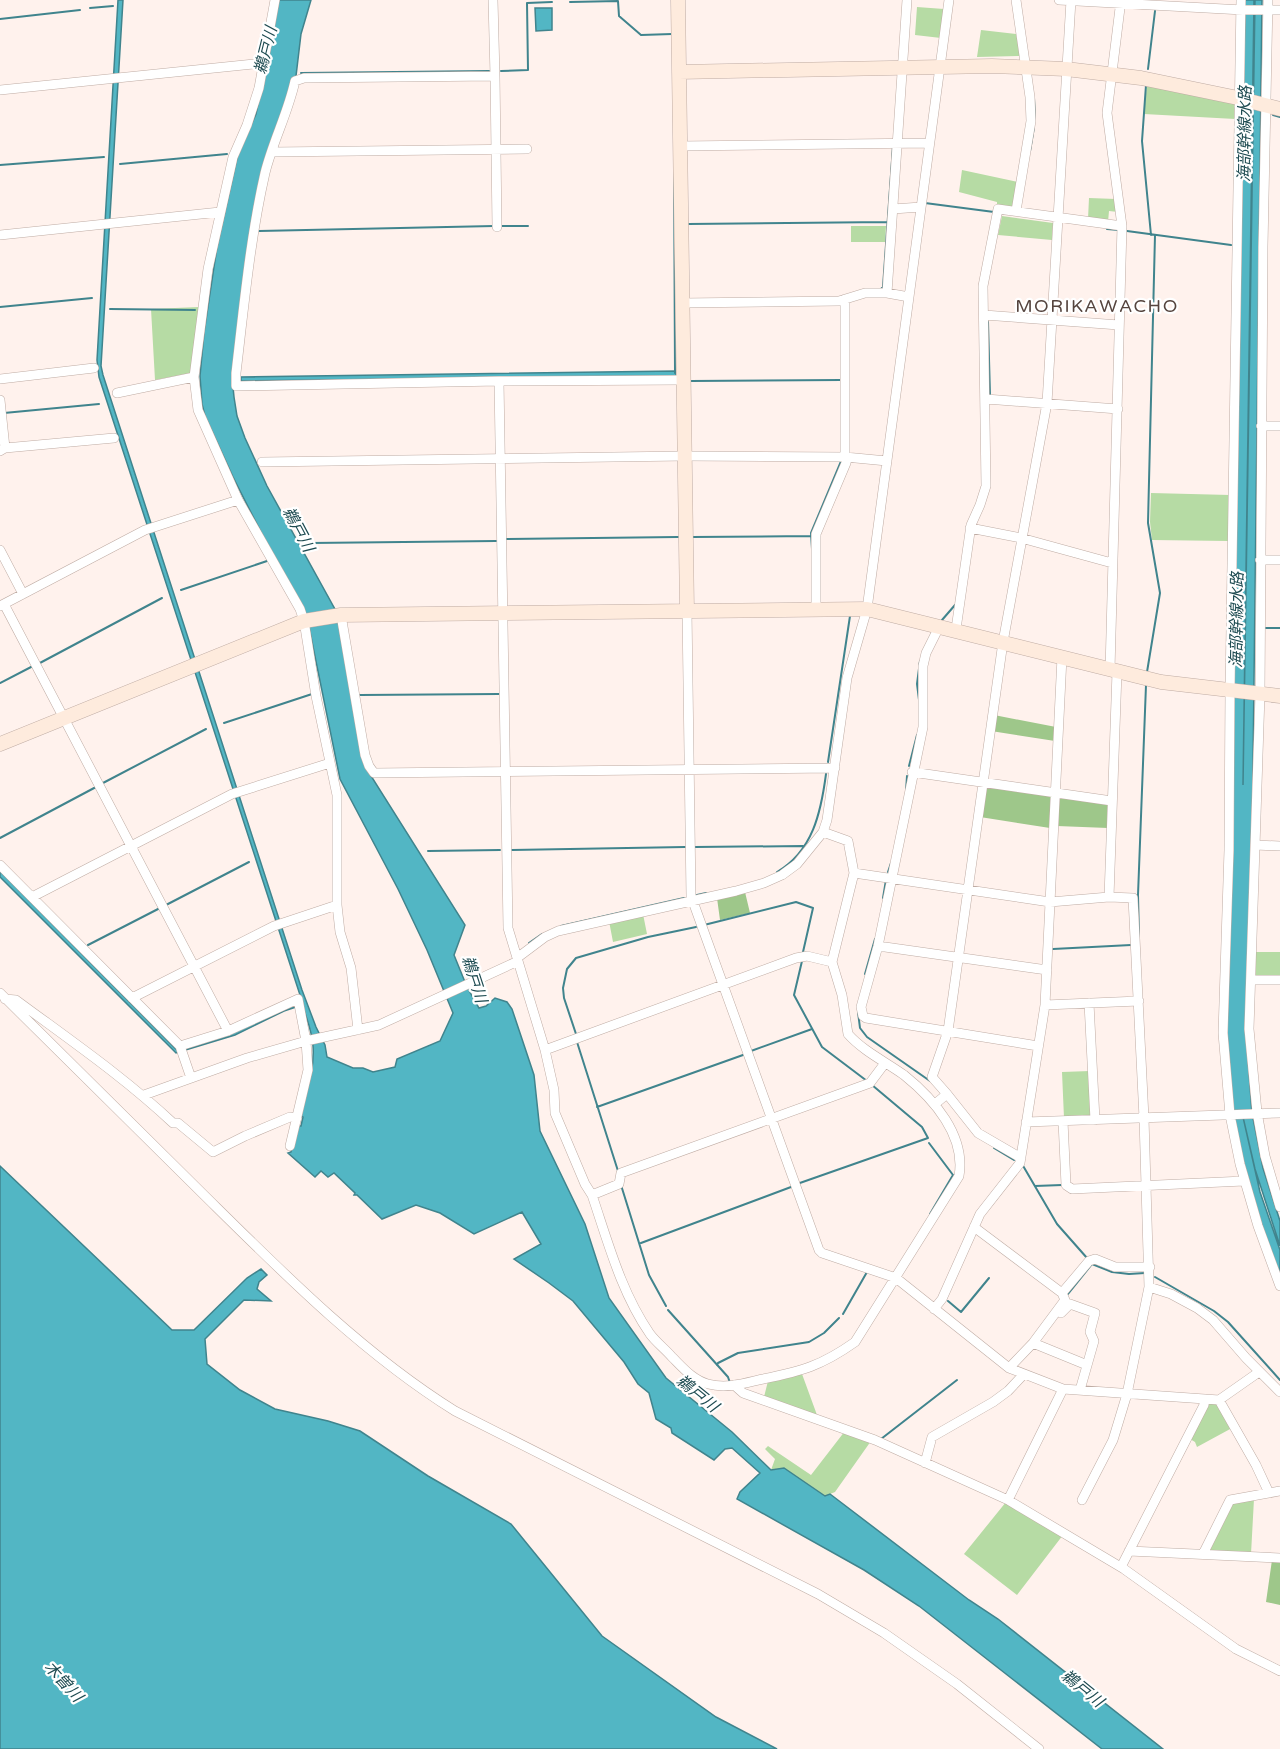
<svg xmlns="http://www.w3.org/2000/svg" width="1280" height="1749" viewBox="0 0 1280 1749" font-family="'Varela Round','Noto Sans JP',sans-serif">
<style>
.green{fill:#b6dba4}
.forest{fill:#9ec78a}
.water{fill:#52b6c4;stroke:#40848d;stroke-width:1.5}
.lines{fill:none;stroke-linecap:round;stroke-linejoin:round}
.stream{stroke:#40848d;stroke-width:2}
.street-casing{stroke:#bfaca4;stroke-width:10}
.secondary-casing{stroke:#bfaca4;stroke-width:15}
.street{stroke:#fff;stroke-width:9}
.secondary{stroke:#feebdd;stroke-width:14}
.labels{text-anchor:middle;stroke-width:4.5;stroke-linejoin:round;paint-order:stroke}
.water-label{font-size:16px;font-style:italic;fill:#1e4b51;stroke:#fff}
.quarter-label{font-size:18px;letter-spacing:1.5px;fill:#55443e;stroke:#fff}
</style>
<rect width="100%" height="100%" fill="#fff2ed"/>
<path class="green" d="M917 7 944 9 941 38 915 35Z
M981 30 1016 34 1021 56 977 57Z
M1147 84 1236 103 1235 119 1144 114Z
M962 170 1018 182 1014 207H997V202L959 192Z
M1089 198 1116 199 1118 212 1109 211 1108 222 1088 219Z
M1002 216 1053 223 1052 240 998 235Z
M851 226H886L885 242H851Z
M199 307 191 373 155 380 151 309Z
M1151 493 1230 495 1229 541 1152 540 1150 522Z
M643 914 647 934 613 942 609 921Z
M1255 952H1280V977H1255Z
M1090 1071 1093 1114 1089 1118H1064L1062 1072Z
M802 1374 817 1415 764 1397 768 1381Z
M1212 1402 1218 1403 1232 1428 1197 1447 1195 1442 1190 1439 1207 1404Z
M845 1431 871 1441 835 1492 825 1496 804 1484 771 1470 775 1459 765 1449 768 1446 811 1475Z
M1254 1499 1251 1554 1209 1553 1207 1550 1230 1504Z
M1006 1502 1063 1535 1017 1595 964 1554Z"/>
<path class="forest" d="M994 715 1056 727 1055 741 991 731Z
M984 786 1049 794 1052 797 1050 828 980 817Z
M1058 798 1107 802 1109 805 1108 828 1057 826Z
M745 892 750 913 720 920 717 898Z
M1280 1558V1605L1266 1602 1272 1560Z"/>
<path class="water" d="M118 0H123L101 366 103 375 302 990 316 1027 325 1045 327 1057 353 1068H363L373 1072 395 1067 397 1059 440 1041 453 1013 427 950 398 889 340 779 309 627 233 477 205 416 202 404 200 376 204 333 217 247 238 154 256 114 279 0H311L301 34 296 76 267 155 232 377 234 397 237 416 245 438 267 486 336 611 366 768 465 925 454 955 467 987 479 1008 486 1006 495 998 507 1002 512 1009 534 1075 540 1131 585 1224 609 1298 666 1378 732 1432 771 1470 784 1468 825 1496 830 1494 969 1600 998 1619 1163 1749H1102L919 1606 864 1570 737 1499 740 1492 760 1473 732 1448 725 1449 714 1460 672 1433 671 1428 656 1419 649 1393 638 1384 624 1362 573 1301 549 1283 514 1259 541 1244 522 1212 474 1234 440 1213 416 1205 382 1219 357 1195H354L355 1193 334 1173 328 1177 321 1171 315 1177 288 1153 291 1152 297 1126H301L303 1117 300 1115C306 1093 315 1069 313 1046 312 1032 307 1018 302 1005L284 1011 235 1035 176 1053 0 877V871L176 1049 301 998 99 377 97 360Z
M1245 0H1254L1243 785 1255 0H1262L1252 851 1246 1032 1252 1113 1263 1168 1280 1221V1246L1255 1169 1243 1117 1260 1192 1280 1250V1278C1267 1241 1254 1205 1244 1167 1233 1124 1229 1078 1227 1033Z
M535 8H552V30L536 31Z
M676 371V376L241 381V377Z
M0 1166 172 1330H194L247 1278 261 1269 267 1275 259 1282 257 1289 271 1301 244 1300 205 1339 207 1364 240 1390 275 1409 328 1421 360 1431 428 1476 511 1524 602 1636 716 1717 777 1749H0Z"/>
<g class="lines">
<path class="stream" d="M570 2 618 1 619 16 641 35 672 34
M90 8 113 6
M0 19 80 10
M1148 69 1155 11
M501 71 528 70 527 3 552 2
M301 73 489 71
M1146 85 1142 141 1151 235
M1034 98 1035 119
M1273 115 1280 117
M1030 151 1034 127
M674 154 675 373
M120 164 227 154
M0 165 104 157
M925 203 994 212
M688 224 887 222
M501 226H528
M1107 229 1119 230
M259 231 494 226
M1127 231 1231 245
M881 289 883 287 893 146
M0 307 92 298
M110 309 195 310
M988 322 990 395
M691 381 841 380
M4 413 99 404
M692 537 811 536
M505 539 678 537
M311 543 496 541
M812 549 811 533 842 459
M181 590 267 561
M942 620 955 605
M1266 628H1280
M38 664 162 598
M1147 672 1160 593 1148 523 1155 235
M0 683 33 666
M360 695 499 694
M919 700 917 684 920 661
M224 723 312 694
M828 762 850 616
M909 766 917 735
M103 783 206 729
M906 791 907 776
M0 838 96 787
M695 847 803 846
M512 850 685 847
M428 851 500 850
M777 872C813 851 821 812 826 774
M888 872 891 863
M697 895 706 893
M883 898 886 880
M166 905 249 862
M704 925 796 902 813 908 803 952
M561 926 684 898
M1139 937 1138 895 1146 685
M529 943 542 934
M88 945 160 908
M1053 949 1131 945
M802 961 794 995 822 1047 867 1081
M865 974 875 939
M858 1012 860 1028 867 1037 930 1081
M576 1034 564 998 563 988 567 969 576 958 648 937 696 927
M577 1042 618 1171
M751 1051 812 1029
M597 1107 743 1055
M929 1143 953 1175 930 1214
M994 1148 1014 1160
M1022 1164 1057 1224 1087 1258
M797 1184 928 1138 922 1127 872 1085
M621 1185 649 1275 666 1306
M1035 1186 1062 1185
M641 1243 791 1187
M1155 1277 1214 1311 1228 1322 1280 1380
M1068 1294 1092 1264 1112 1272 1129 1274 1145 1273
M948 1301 961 1312 989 1278
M668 1310 728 1377 730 1383
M843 1314 867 1272
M717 1365 718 1363 738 1353 809 1342 824 1333 839 1318
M881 1439 957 1380"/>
<defs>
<path id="street" d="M275 0 259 88 247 125 233 157 208 269 194 377 198 410 238 500 300 609 304 621 316 696 337 795V905L340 932 351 968 358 1030
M493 0 495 76 304 78 295 81C288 113 273 141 265 173 250 239 244 306 236 373V386L499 381 682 380
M1016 0 1030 97 1031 121 1016 211
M1059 0 1243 10H1280
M1241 0 1230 691 1229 850 1223 1033 1230 1115 1240 1164 1258 1226 1280 1286
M1268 0 1263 247 1260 694 1249 1029 1257 1112 1265 1156 1280 1207
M495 76 497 227
M0 90 263 63
M680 146 929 143
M272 152 527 149
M893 209 921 207
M0 235 220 212
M887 293 907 0
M845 299V457
M682 303 839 301 865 293H887L909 297
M984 315 1119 325
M0 379 94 368
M499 381 508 928 545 1050 554 1090 555 1113 585 1184 592 1195C608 1242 621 1292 650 1334 656 1342 665 1349 672 1357 683 1368 693 1380 708 1384 727 1389 745 1383 763 1379 802 1371 821 1366 855 1342L959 1176C966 1136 934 1099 904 1075 886 1062 863 1051 848 1034L842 995 832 962 854 873 848 841 823 832
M117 393 194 377
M986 399 1118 409
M0 400 5 448
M1261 426H1280
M0 451 5 448 114 438
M262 462 684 456 845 457 887 461
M970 528 1021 538 1112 563
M0 550 23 594
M1260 560H1280
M4 604 228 1031
M0 606 145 530 238 500
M816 609V534L846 463 847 457
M687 611 691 896 819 1250 822 1253 896 1278 1009 1368 1063 1389 1219 1400 1259 1372
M341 615 365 755 369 766 374 773 835 768
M940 625 926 653 923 666V727L878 946 861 1007 863 1016 866 1018 1038 1046
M956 629 971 525 980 505 986 486 983 286 998 209 1122 226
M1110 670 1122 226 1107 113 1121 0
M912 772 1112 801
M1255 845 1280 846
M0 865 180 1046 191 1078
M854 873 1050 902 1109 897 1133 898 1144 1118 1149 1287 1171 1294 1197 1308 1213 1320 1246 1358 1280 1392
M32 897 232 794 330 763
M1109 897 1117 672
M878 946 1047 970
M517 958 545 937 558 931 736 891 764 883 782 875 797 864 823 832 827 820 847 678 867 609 949 0
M1251 980H1280
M0 993C68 1061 136 1128 204 1195 282 1272 362 1353 455 1411L818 1594 884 1633 957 1684 1039 1749
M132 998 274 926 337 905
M5 999 16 1000C70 1040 124 1077 173 1123H178L213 1152 245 1136 290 1117 297 1118
M1089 1003 1095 1120
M1045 1005 1139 1001
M180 1046 228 1031 298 999 306 1041 308 1070 290 1146
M545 1050 796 958 807 956 832 962
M947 1094 978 1133 1021 1158
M144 1095 247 1058 306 1041 379 1025 518 961
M935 1104 947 1094 932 1077 948 1031 1003 642 1047 403 1071 0
M1063 1121 1066 1185 1072 1189 1244 1181
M1026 1122 1280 1113
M592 1195 619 1184 621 1173 870 1083 885 1063
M974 1227 1062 1293
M934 1309 942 1299 980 1214 1020 1163 1045 1005 1062 657
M1061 1313 1070 1304 1095 1313 1090 1332 1094 1341 1080 1390
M1033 1343 1087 1365
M1009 1368 1033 1343 1065 1300 1062 1293 1089 1261 1095 1259 1115 1267H1150
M734 1385 743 1393 875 1440 1008 1500 1124 1569 1236 1649 1280 1671
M1219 1400 1256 1465 1269 1493
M925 1463 932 1437 993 1402 1008 1391 1024 1374
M1008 1500 1063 1389
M1082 1500 1113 1440 1127 1394 1149 1287
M1129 1551 1280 1558
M1203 1554 1230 1500 1280 1491
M1121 1567 1204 1405 1205 1399"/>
<path id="secondary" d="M678 0 687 611
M679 72 992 66 1066 69 1141 78 1238 98 1280 109
M0 744 304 621 341 615 867 609 1161 682 1280 696"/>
</defs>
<use href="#street" class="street-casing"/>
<use href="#secondary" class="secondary-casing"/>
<use href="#street" class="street"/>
<use href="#secondary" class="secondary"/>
</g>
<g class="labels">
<g class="water-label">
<text transform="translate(265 50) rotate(-76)" y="6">鵜戸川</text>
<text transform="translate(1244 134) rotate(-89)" y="6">海部幹線水路</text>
<text transform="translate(299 529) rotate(62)" y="6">鵜戸川</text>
<text transform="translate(1236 620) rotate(-89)" y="6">海部幹線水路</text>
<text transform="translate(475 979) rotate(72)" y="6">鵜戸川</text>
<text transform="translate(698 1393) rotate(39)" y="6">鵜戸川</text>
<text transform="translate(64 1681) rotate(48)" y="6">木曽川</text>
<text transform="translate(1083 1688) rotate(39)" y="6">鵜戸川</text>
</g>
<g class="quarter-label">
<text x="1097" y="312">MORIKAWACHO</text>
</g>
</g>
</svg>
